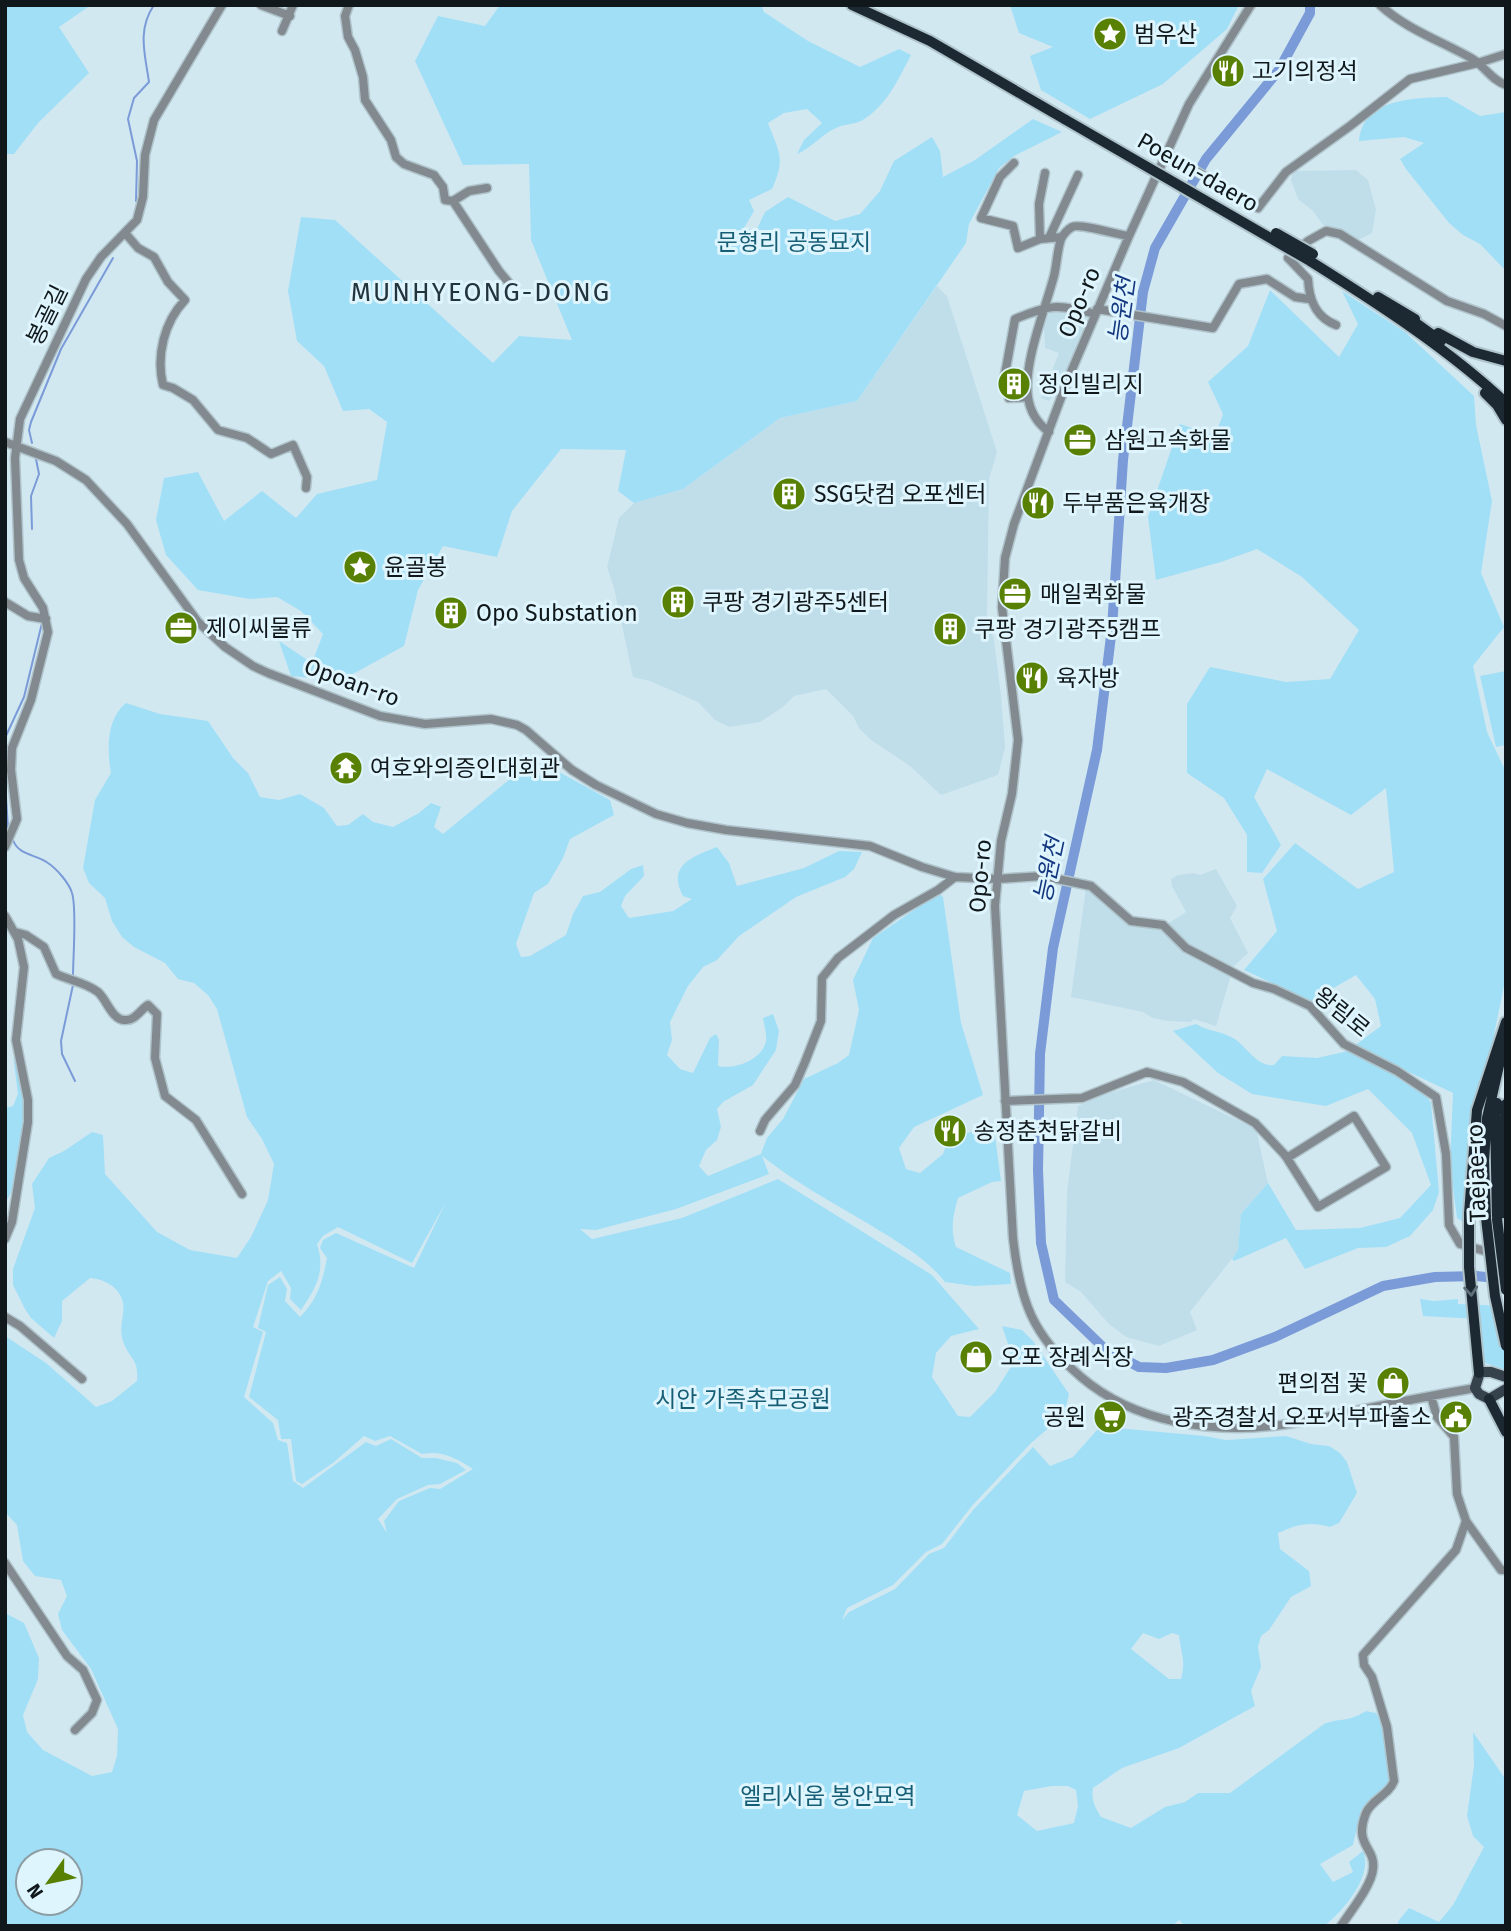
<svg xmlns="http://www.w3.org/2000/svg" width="1511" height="1931" viewBox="0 0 1511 1931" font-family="'Fira Sans','Noto Sans KR',sans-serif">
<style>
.built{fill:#bfdeea}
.green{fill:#a1dff7;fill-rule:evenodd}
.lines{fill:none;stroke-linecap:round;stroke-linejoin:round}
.stream{stroke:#7a9bd8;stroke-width:2}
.river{stroke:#7a9bd8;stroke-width:10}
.minor-casing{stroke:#afc3ca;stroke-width:11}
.major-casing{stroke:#afc3ca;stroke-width:13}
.highway-casing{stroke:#afc3ca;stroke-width:14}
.minor{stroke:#82898f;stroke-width:8}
.major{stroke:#35414b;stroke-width:10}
.highway{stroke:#1c2933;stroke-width:10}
.highway-bridge-casing{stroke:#afc3ca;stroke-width:14;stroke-linecap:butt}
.highway-bridge{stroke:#1c2933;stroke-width:10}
.oneway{stroke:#60707a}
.labels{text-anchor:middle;stroke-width:6;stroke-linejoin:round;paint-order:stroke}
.poi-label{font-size:23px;fill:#10181b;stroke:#dff5fe;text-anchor:start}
.street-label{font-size:23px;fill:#10181b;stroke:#dff5fe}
.park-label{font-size:23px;fill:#165e75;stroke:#dff5fe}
.water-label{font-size:24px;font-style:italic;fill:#14387f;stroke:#dff5fe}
.quarter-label{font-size:26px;letter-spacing:2px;fill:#23353c;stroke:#dff5fe}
</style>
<rect width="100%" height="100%" fill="#d2e8f1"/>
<path class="built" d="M1356 170 1368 180 1376 210 1372 233 1358 240 1343 231 1323 225 1313 211 1298 199 1291 180 1293 171Z
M937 286 947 296 997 452 989 479 987 615 994 640 1001 695 1005 748 998 775 941 795 910 766 871 740 859 728 853 716 826 689 794 696 783 707 760 722 729 727 715 720 698 702 650 681 633 677 614 588 607 567 619 518 634 503 683 489 780 418 857 401Z
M1050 310H1065L1087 318 1065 377 1049 401 1041 398 1059 353 1045 348 1044 327Z
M1216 869 1237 906 1230 918 1248 953 1233 967 1188 947 1166 925 1186 912 1172 886 1171 879 1178 875 1194 873 1200 875Z
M1086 888 1130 922 1158 927 1179 944 1181 951 1231 975 1216 1026 1194 1019 1190 1022 1168 1021 1153 1018 1143 1012 1071 997Z
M1154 1080 1256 1129 1268 1183 1241 1214 1238 1251 1190 1312 1197 1330 1159 1346 1126 1337 1109 1324 1081 1292 1065 1282 1067 1192 1078 1106 1099 1096Z"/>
<path class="green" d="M5 5H91L59 27 89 73 38 123 14 154H5Z
M500 5H761L764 12 808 41 860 67 899 49 911 55C898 80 886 107 861 121 852 125 842 124 834 129 821 135 813 147 797 154L804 140 822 123 807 109 784 113 768 123C779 152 786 158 772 189L749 200 754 211 744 228 756 231 765 212 788 197 835 221 860 214 880 191 894 161 932 137 940 151 943 177 975 160 1033 119 1062 132 1014 156 999 168 969 224 966 243 857 401 780 418 683 489 634 503 618 491 626 450 561 449 512 511 497 557 443 546 418 590 404 646 340 681 291 676 279 641 312 663 323 634 301 611 277 597 250 599 198 590 166 555 156 520 164 478 198 472 224 521 262 491 296 518 317 494 377 480 387 422 369 409 343 411 324 366 297 341 288 291 301 217 335 220 493 363 519 336 572 340 531 240 529 164 463 165 415 61 438 16 485 26Z
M1010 5H1239L1227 29 1163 84 1090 119 1041 90 1030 56 1053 47 1019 33Z
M1447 97 1480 116 1506 112V271L1480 244 1463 235 1449 223 1406 169 1400 159 1424 143 1404 137 1359 141C1363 98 1414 98 1447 97Z
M1270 290 1339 357 1358 324 1342 291 1405 332 1474 396 1476 425 1492 501 1481 573 1504 627 1473 666 1487 732 1506 772V976L1485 1079 1465 1223 1457 1218 1450 1165 1453 1093 1354 1046 1381 1026 1375 999 1356 975 1311 1001 1244 970 1277 931 1263 879 1295 843 1358 889 1394 872 1386 788 1351 815 1267 769 1254 797 1281 845 1262 873 1247 872V835L1224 798 1187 773V704L1210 667 1286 682 1330 679 1359 630 1302 577 1257 549 1221 562 1156 580 1148 517 1180 424 1215 436 1223 414 1208 382 1248 346Z
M1506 671V745L1496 747 1480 676Z
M126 703 160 714 208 721 233 758 248 773 260 797 279 800 300 794 324 808 337 826 348 825 363 814 373 822 393 827 419 813 431 803 441 807 434 827 443 834 515 775 536 776 561 773 610 800 614 815 570 839 563 858 548 884 534 893 516 944 521 957 530 956 566 935 573 914 583 896 600 892 631 869 643 865 644 876 625 896 621 906 629 918 673 911 692 899 683 896C666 865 694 856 717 847L729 863 737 886 804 868 839 851 862 852 854 869 845 877 796 897 739 936 717 960 703 967 688 986 670 1022 672 1040 667 1055 680 1069 693 1073 710 1038 716 1034 719 1040 718 1066C734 1070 762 1060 766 1041 767 1034 764 1025 763 1018L773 1014 779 1031 776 1050 753 1085 723 1102 717 1109 721 1127 717 1140 706 1150 699 1166 708 1176 761 1154 767 1138 783 1119 804 1079 838 1063 849 1055 859 1010 853 980 873 938 939 893 943 897 961 1023 983 1095 914 1127 899 1148 906 1169 920 1173 943 1154 946 1146 962 1135 973 1131 995 1136 1001 1181 992 1182 958 1198C953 1215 950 1230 956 1247L1010 1273 1011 1284 974 1286 945 1282C926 1258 898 1242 872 1226 835 1204 796 1183 762 1156L769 1174 676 1209 596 1230 580 1229 592 1239 682 1218 778 1179 932 1275 979 1329 951 1336 936 1353 932 1377 958 1416 970 1417 995 1392 1014 1362 1002 1326 1022 1330 1033 1341 1069 1394 1064 1415 1031 1443 971 1507 942 1544 926 1552 893 1585 847 1608 842 1620 849 1612 895 1589 929 1554 944 1548 973 1510 1033 1447 1050 1466 1073 1457 1097 1430 1106 1427 1204 1436 1226 1440 1286 1436 1311 1444 1329 1446 1340 1453 1347 1462 1357 1493 1339 1523 1330 1527C1308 1521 1299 1524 1278 1533L1280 1549 1309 1571 1311 1586 1291 1597 1269 1630 1261 1636 1258 1647 1261 1667 1251 1691 1255 1706 1179 1748 1122 1768 1093 1788C1091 1800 1095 1807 1101 1817L1131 1828 1165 1807 1185 1802 1198 1793H1230L1324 1724C1342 1717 1347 1723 1366 1711L1376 1713C1389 1734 1388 1759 1390 1782L1361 1810 1353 1845 1320 1864 1333 1882 1353 1872 1349 1862 1363 1851C1374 1875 1343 1912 1324 1926H1185L1179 1920 1172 1926H5V1613L24 1623 39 1658 38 1679 23 1715 27 1732 43 1750 92 1776 112 1772 117 1756 118 1729 91 1669 62 1630 58 1614 67 1596 61 1580 35 1576 23 1561 17 1525 5 1512V1336L46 1363 96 1407 112 1401 137 1381C139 1357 129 1360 123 1341 118 1328 125 1315 123 1303 120 1287 104 1279 90 1278L62 1301V1321L54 1338 31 1318 25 1309 13 1285V1269L35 1208 32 1184 49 1158 64 1151 92 1132 103 1135 105 1174 157 1232 190 1250 237 1258 251 1237 268 1200 274 1164 262 1139 247 1117 217 1009 208 995 194 983 178 979 165 963 134 947 122 937 112 921 105 898 89 883 83 868 95 800 111 773C107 750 106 719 126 703ZM446 1202 414 1268 336 1233 323 1240 320 1248 327 1258C323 1281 317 1300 300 1317L285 1301 287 1289 280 1277 268 1285 258 1328 266 1332 249 1397 278 1420 281 1439H291L296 1481 302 1484 333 1463 364 1436 375 1441 390 1436 422 1454C442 1450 456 1458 473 1469L440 1489 430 1488 399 1501 384 1521 387 1533 378 1519 397 1499 428 1485 440 1484 466 1470 457 1463 436 1458H422L391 1439 376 1446 366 1442 303 1488 293 1481 287 1443 278 1440 273 1423 244 1397 263 1332 253 1327 268 1281 281 1271 291 1288 290 1299 301 1310C316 1288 326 1271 317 1244L323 1236 338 1227 412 1263ZM1143 1633 1159 1639 1172 1633 1179 1635C1181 1655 1186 1659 1181 1679H1169L1131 1649ZM1052 1786H1068L1076 1790 1078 1806 1074 1823 1037 1831 1017 1815 1024 1791ZM28 1861H70V1903H28Z
M1196 1024C1207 1031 1221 1031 1233 1038 1247 1046 1256 1067 1274 1065L1282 1056 1317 1058 1348 1051 1391 1073 1426 1095 1431 1103 1439 1192 1433 1210 1410 1236 1386 1247 1358 1248 1305 1269 1286 1238 1234 1261 1232 1259 1238 1250 1241 1214 1268 1183 1296 1230 1360 1228 1400 1218 1431 1185 1412 1133 1368 1089 1326 1106 1252 1094 1218 1073 1173 1031Z
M13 1056C25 1095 28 1122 19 1163 16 1178 14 1190 5 1203V1108L13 1106 18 1094Z
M1420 1299 1434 1301 1458 1299V1304L1506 1306V1370L1482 1362 1477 1319 1423 1316Z
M1473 1732 1506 1780V1926H1397L1399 1920 1409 1908 1439 1922 1453 1905 1484 1847 1473 1836 1467 1816 1474 1765Z"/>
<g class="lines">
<path class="stream" d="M136 201 137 161 128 119 134 98 149 82C145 54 137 30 154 5
M32 443 29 430 31 422 61 349 113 258
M32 529 31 496 39 474 36 459
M5 738 24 697 42 623
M5 782 8 828
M13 840C19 856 36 854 48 863 57 869 69 883 72 893 77 908 73 958 73 976
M73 985 61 1041 62 1054 75 1081"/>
<path class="river" d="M1310 5V13L1279 70 1206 159 1155 248 1143 292 1123 460 1112 628 1097 750 1053 948 1040 1054 1038 1170 1041 1243 1054 1300 1105 1349 1139 1367 1166 1368 1213 1360 1275 1337 1383 1286 1435 1277 1476 1276 1506 1279"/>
<defs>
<path id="minor" d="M261 5 290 16
M349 5 345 16 348 37 355 50 363 77 365 100 391 140 396 157 404 164 434 175 443 187 445 200 453 201 499 271 514 289
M1251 5 1189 104 1129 236 1068 379 1014 524 1005 558 1002 607 1018 740 1012 794 1001 841 995 906 1013 1238C1020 1301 1032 1335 1081 1377 1135 1423 1212 1434 1281 1425 1306 1422 1330 1416 1354 1411 1394 1403 1434 1395 1475 1388
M1380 5C1406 29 1441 41 1471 58 1484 65 1491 80 1506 85
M282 31 293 5
M1166 153 1258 208 1286 172 1350 126 1410 79 1478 63 1506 54
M1014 163 1000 177 981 218 1013 226 1018 248 1040 239 1062 237
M453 201 469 191 487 188
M126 234 138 248 154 257 168 282 185 300C164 322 156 356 163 385L173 388 193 400 218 430 247 438 271 454 293 445 307 477 306 488
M1049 238 1078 175
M1040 239 1039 204 1045 173
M1097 309 1213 328 1239 284 1267 279 1295 297 1309 299
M1336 325C1315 317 1309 299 1308 279L1288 258 1308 241 1326 231 1340 234 1447 301 1484 314 1506 326
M1028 397 1009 398 1005 374 1015 319C1050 305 1057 303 1095 314
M1049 432C1037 423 1030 412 1028 397 1023 363 1045 310 1054 276 1057 264 1057 251 1061 239 1063 235 1067 230 1072 227 1079 223 1118 235 1129 236
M5 442 56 461 86 480 127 524 198 622 225 647 253 666 268 673 380 716 425 724 491 719 517 725 526 730 572 770 596 785 656 814 687 823 726 830 870 846 922 867 955 877 997 879 1043 876 1091 886 1131 921 1163 925 1186 948 1253 983 1274 989 1310 1006 1344 1044 1397 1071 1436 1097 1446 1154 1449 1225 1460 1244 1492 1253
M5 602 28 616 46 619
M5 847 17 819 11 770 12 748 31 700 48 632 43 608 24 578 19 560 15 458 20 419 86 279 101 257 137 220 143 197 145 155 154 120 222 5
M5 916 18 939 24 967 16 1040 28 1100V1122L12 1222 5 1239
M15 932 26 935 44 947 56 974C71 981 85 982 98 992 107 1000 112 1020 125 1020 135 1021 140 1010 148 1005L157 1014 155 1058 165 1096 196 1120 242 1194
M1005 1101 1082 1098 1147 1072 1183 1082 1255 1123 1284 1154 1287 1158 1318 1207 1386 1167 1354 1116 1287 1158
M760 1131 765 1120 795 1085 805 1062 821 1021 822 978 838 958 894 915 938 890 955 877
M5 1317 20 1326 82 1379
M1431 1396 1437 1417 1454 1437 1457 1494 1466 1521 1501 1570H1506
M5 1563 67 1656 83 1670 97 1700 92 1713 75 1730
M1341 1926C1350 1912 1372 1885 1373 1869 1376 1847 1353 1846 1366 1813 1372 1799 1389 1795 1394 1781L1387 1727 1372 1677 1364 1665 1363 1655 1456 1550 1466 1521"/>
<path id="major" d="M1506 1377 1491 1372H1480L1475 1388 1479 1394 1489 1399 1506 1389"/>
<path id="highway" d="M852 5 930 41 1066 120
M1310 261C1377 303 1447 348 1506 403
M1378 297 1415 319
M1409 318 1441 341
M1438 333 1473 352 1506 361
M1485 393 1497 405 1506 420
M1497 1103 1495 1115 1497 1219
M1506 1104 1503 1144 1506 1224
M1469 1214 1477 1110 1506 1022
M1486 1218 1484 1161 1487 1118 1503 1048
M1474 1320 1479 1373
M1489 1399 1506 1432"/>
</defs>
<use href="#minor" class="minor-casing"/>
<use href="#major" class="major-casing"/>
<use href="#highway" class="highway-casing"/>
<use href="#minor" class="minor"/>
<use href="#major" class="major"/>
<use href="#highway" class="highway"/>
<defs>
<path id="highway-bridge" d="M1066 120 1310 261
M1276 233 1313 254
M1469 1214V1267L1474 1320
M1486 1218 1495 1296 1506 1346
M1497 1219 1506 1290"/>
</defs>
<use href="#highway-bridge" class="highway-bridge-casing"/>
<use href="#highway-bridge" class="highway-bridge"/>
</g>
<defs><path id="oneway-chevron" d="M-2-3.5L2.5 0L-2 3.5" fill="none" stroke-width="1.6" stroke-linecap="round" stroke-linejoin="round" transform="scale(1.75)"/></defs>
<use class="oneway" href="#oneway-chevron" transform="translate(1471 1291) rotate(85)"/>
<defs>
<symbol id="sight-disc" viewBox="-11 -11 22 22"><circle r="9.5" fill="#588103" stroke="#dff5fe"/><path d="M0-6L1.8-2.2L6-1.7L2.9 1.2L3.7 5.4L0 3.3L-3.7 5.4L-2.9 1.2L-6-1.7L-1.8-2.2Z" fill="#fff"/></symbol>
<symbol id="restaurant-disc" viewBox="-11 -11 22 22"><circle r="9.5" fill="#588103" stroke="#dff5fe"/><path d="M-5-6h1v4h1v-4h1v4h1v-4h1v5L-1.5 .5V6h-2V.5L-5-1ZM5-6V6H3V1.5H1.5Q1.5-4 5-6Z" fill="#fff"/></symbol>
<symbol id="building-disc" viewBox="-11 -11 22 22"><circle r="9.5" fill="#588103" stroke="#dff5fe"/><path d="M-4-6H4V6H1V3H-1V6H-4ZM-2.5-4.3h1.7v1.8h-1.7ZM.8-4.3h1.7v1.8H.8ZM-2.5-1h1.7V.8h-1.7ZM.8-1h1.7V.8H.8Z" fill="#fff"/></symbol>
<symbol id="office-disc" viewBox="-11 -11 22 22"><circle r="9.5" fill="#588103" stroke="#dff5fe"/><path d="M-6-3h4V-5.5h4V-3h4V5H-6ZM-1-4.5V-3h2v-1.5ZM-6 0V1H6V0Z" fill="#fff"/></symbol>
<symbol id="temple-disc" viewBox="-11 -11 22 22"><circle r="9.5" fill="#588103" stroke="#dff5fe"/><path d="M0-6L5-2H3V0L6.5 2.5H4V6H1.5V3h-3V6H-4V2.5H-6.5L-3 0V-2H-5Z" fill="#fff"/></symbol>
<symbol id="shop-disc" viewBox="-11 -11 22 22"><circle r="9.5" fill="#588103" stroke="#dff5fe"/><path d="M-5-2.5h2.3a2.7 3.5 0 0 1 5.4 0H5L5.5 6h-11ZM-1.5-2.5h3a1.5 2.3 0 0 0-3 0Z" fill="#fff"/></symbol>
<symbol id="supermarket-disc" viewBox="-11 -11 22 22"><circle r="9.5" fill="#588103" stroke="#dff5fe"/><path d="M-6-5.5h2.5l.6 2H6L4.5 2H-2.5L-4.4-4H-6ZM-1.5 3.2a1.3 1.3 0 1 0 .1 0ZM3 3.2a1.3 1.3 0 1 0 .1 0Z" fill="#fff"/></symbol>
<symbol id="civic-disc" viewBox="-11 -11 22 22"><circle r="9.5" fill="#588103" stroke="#dff5fe"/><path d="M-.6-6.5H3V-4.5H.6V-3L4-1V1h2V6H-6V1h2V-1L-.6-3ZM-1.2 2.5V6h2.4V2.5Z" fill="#fff"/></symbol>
</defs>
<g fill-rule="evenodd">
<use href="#sight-disc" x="1091" y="15" width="38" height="38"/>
<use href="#restaurant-disc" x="1209" y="52" width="38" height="38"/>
<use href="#building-disc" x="995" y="365" width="38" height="38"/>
<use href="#office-disc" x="1061" y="421" width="38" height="38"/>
<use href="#building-disc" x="770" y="475" width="38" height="38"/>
<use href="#restaurant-disc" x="1019" y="484" width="38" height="38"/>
<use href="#sight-disc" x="341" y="548" width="38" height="38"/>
<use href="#office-disc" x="996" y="575" width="38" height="38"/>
<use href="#building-disc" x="659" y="583" width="38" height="38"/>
<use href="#building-disc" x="432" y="594" width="38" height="38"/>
<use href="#office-disc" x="162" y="609" width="38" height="38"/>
<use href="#building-disc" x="931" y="610" width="38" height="38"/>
<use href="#restaurant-disc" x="1013" y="659" width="38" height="38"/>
<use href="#temple-disc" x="327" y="749" width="38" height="38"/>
<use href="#restaurant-disc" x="931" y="1112" width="38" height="38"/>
<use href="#shop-disc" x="957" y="1338" width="38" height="38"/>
<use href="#shop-disc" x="1374" y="1364" width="38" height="38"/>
<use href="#supermarket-disc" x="1091" y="1398" width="38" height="38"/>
<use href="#civic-disc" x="1437" y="1398" width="38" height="38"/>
</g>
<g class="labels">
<g class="poi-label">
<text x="1134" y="42">범우산</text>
<text x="1252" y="79">고기의정석</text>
<text x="1038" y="392">정인빌리지</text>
<text x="1104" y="448">삼원고속화물</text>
<text x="814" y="502">SSG닷컴 오포센터</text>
<text x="1062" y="511">두부품은육개장</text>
<text x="384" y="575">윤골봉</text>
<text x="1040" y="602">매일퀵화물</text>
<text x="702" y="610">쿠팡 경기광주5센터</text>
<text x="476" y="621">Opo Substation</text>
<text x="206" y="636">제이씨물류</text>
<text x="974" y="637">쿠팡 경기광주5캠프</text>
<text x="1056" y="686">육자방</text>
<text x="370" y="776">여호와의증인대회관</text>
<text x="974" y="1139">송정춘천닭갈비</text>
<text x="1000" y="1365">오포 장례식장</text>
<text x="1368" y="1391" text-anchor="end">편의점 꽃</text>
<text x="1086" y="1425" text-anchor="end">공원</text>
<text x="1432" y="1425" text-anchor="end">광주경찰서 오포서부파출소</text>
</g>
<g class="street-label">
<text transform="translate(1198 172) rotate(30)" y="8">Poeun-daero</text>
<text transform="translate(1079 302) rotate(-67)" y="8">Opo-ro</text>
<text transform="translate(47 315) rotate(-64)" y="8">봉골길</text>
<text transform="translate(352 682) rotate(20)" y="8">Opoan-ro</text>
<text transform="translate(980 876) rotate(-85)" y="8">Opo-ro</text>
<text transform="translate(1342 1012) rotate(39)" y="8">왕림로</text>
<text transform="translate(1476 1173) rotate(-92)" y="8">Taejae-ro</text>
</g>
<g class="park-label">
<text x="794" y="250">문형리 공동묘지</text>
<text x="743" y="1407">시안 가족추모공원</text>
<text x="828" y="1804">엘리시움 봉안묘역</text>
</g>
<g class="water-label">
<text transform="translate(1122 310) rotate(-82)" y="8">능원천</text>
<text transform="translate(1049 870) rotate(-78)" y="8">능원천</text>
</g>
<g class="quarter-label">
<text x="481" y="301">MUNHYEONG-DONG</text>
</g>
</g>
<rect width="1511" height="1931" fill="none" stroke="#10181b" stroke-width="14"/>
<g transform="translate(49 1882) rotate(237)"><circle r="33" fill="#dff5fe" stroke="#8c9da3" stroke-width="2"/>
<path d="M0-5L12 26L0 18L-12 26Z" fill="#588103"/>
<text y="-10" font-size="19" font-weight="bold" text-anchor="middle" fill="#10181b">N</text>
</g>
</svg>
